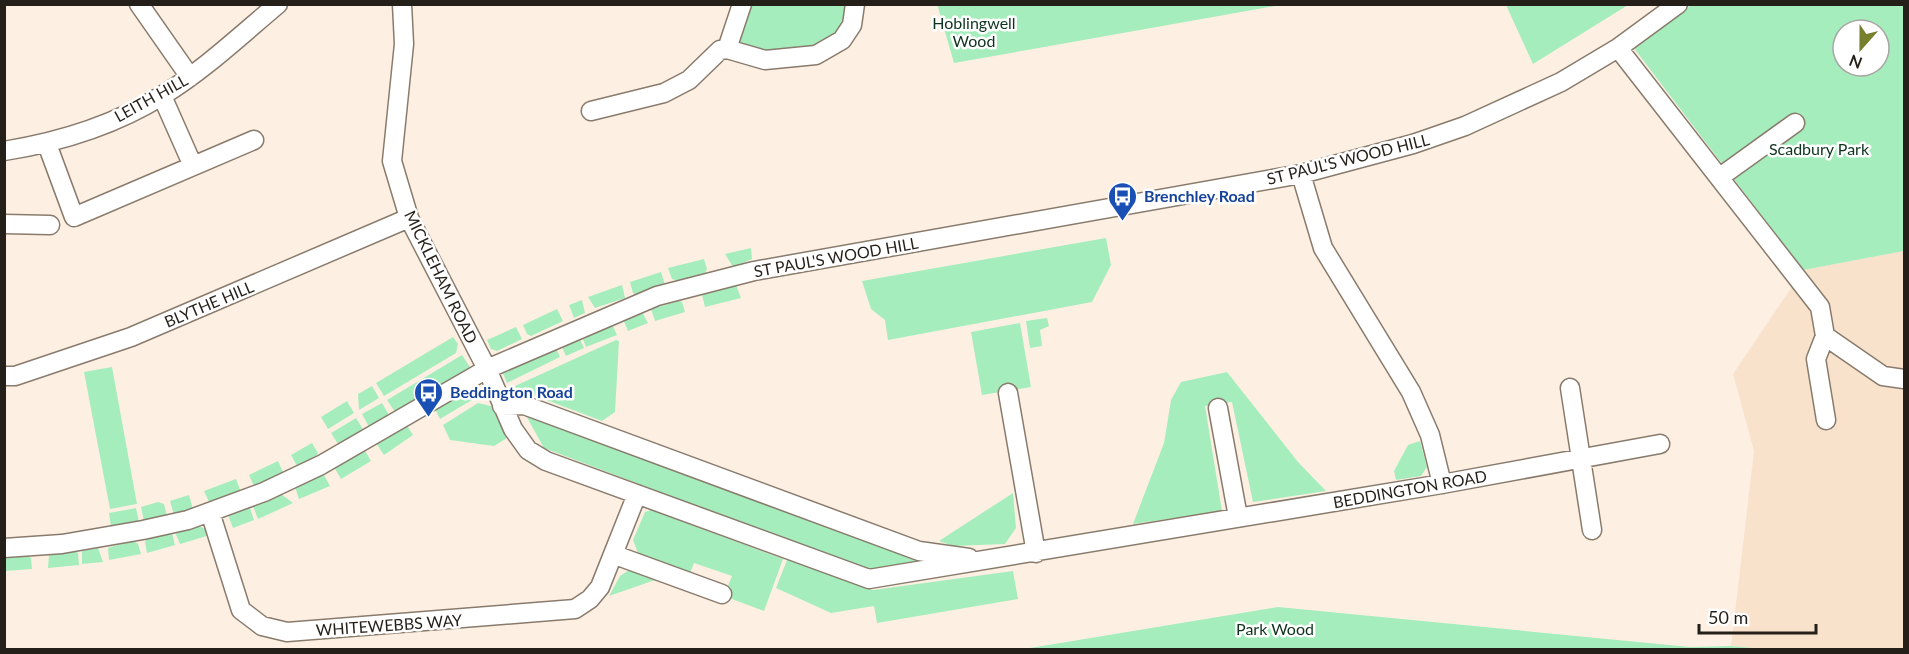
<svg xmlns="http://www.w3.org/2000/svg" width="1909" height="654" viewBox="0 0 1909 654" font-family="Lato,sans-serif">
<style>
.built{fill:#f8e2cc}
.green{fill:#a5edbc;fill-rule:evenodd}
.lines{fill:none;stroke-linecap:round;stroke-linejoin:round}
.minor-casing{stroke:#897b6c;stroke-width:21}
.minor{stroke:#fff;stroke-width:18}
.labels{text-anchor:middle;stroke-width:5;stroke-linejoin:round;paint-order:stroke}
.park-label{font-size:16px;fill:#0e331d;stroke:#fff}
.street-label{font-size:16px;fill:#251f19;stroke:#fff}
.transit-label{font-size:16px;font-weight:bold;fill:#164399;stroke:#fff;text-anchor:start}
</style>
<rect width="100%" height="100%" fill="#fdf0e3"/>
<path class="built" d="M1904 251V649L1765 650 1731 646 1754 451 1733 374 1803 270Z"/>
<path class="green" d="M937 4H1281V5L954 63Z
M750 5H845L846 24C842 29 836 38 831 42 807 57 760 59 738 40Z
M1506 5H1628L1533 64Z
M1691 5H1904V251L1803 270 1633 47ZM1843 30H1879V66H1843Z
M1106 238 1111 265 1092 302 888 340 885 320 871 309 862 281Z
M751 248 752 259 733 267 725 254Z
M704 259 707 269 705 274 678 281 672 279 668 268Z
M661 272 665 285 636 295 633 293 630 282Z
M622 285 625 298 595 308 588 297Z
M736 285 741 298 705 307 702 295 705 292Z
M582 300 585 313 574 318 569 305Z
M679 301 682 302 685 312 655 321 651 309Z
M557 309 563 321 531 336 527 334 523 325Z
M642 312 648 323 628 331 623 319Z
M1047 318 1049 326 1040 330 1042 346 1030 348 1026 321Z
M1020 323 1031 387 982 395 971 332Z
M612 324 617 335 586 347 581 334Z
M516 327 522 339 497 351 491 349 487 340Z
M578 335 584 348 566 356 561 345Z
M453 337 458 344 456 353 384 396 376 383Z
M616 340 619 341 615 412 602 421 517 389 515 386Z
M555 346 560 357 507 383 502 371Z
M462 355 470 367 395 412 387 400Z
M112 367 137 504 110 509 84 372Z
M1227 372 1298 462 1326 491 1253 502 1232 402 1205 406 1222 511 1133 524 1164 443 1171 400 1181 382Z
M478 383 482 394 440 419 434 407Z
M372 386 379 398 359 410 358 394Z
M347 401 354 413 328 429 321 417Z
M382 403 389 415 369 427 362 414Z
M478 403 491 406 507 438 494 446 450 440 443 425Z
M524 412 943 562 871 572 544 448Z
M356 418 363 429 338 444 331 433Z
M406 424 413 435 384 455 376 443Z
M1420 441 1427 467 1421 476 1396 480 1394 471 1408 445Z
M312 443 318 453 316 456 297 466 291 455Z
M364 449 371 461 341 479 334 467Z
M278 461 283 472 282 474 257 486 253 484 249 475Z
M320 474 324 475 330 486 299 499 295 487Z
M236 479 241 492 210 504 204 491Z
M1013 493 1016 528 1005 544 953 546 939 541Z
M281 494 293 503 258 519 253 506Z
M189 495 193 509 174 515 170 501Z
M158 502 164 504 167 516 144 521 141 507Z
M136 508 139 522 111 527 109 513Z
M250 508 254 520 233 528 228 515Z
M651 510 783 559 764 611 724 596 732 576 694 563 689 576 639 556 633 540 645 512Z
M197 525 207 530 210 535 180 544 175 532Z
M172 533 175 545 147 553 145 542 147 539Z
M134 541 138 544 141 554 109 560 108 548 110 547Z
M98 548 103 562 82 564V551Z
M75 551 78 553 79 565 48 568 49 554Z
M28 556 31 558 32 569 5 571 4 557Z
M787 560 873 590 1013 571 1018 599 877 623 874 606 831 613 776 588Z
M632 568 658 579 609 596 620 576Z
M1278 607 1690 647 1731 646 1765 649H1024Z"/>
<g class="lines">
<defs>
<path id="minor" d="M139 4 190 77
M402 4 404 44 392 161 409 218 487 369 513 429 528 450 546 461 869 579 1442 484 1660 444
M1618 48 1820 307 1825 336 1883 376 1904 379
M727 49 742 4
M162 96 193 166
M591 111 664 93 689 80 720 50 727 49 765 60 816 55 842 40 852 25 855 4
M47 144 74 217 254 140
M4 151C60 142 115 125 163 95 204 70 241 35 278 4
M1301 174 1323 248 1411 392 1430 435 1442 484
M1720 177 1795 123
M4 224 50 225
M1825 336 1816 359 1826 420
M4 376H15L131 337 409 218
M1570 388 1592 530
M1008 393 1036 553
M502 406 524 405 919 551 969 558
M1218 408 1238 517
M210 512 241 610 262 626 287 632 575 609 590 599 600 587 637 494
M4 548 62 544 143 530 188 520 264 492 321 465 487 369 657 296 754 271 1301 174 1413 144 1465 126 1561 82 1618 48 1678 4
M615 555 722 594"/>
</defs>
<use href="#minor" class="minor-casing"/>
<use href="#minor" class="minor"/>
</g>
<defs>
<symbol id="bus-pin" viewBox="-11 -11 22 30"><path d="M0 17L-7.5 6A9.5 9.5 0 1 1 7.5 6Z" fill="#1a4fb4" stroke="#fff"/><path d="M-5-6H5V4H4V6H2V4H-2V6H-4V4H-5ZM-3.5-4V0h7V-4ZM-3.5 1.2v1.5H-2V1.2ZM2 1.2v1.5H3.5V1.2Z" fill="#fff"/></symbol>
</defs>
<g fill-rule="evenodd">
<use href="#bus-pin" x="1106" y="180" width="33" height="45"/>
<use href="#bus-pin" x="412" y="376" width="33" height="45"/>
</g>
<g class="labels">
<g class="park-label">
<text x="974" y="29">Hoblingwell<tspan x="974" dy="18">Wood</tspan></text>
<text x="1819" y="155">Scadbury Park</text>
<text x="1275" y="635">Park Wood</text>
</g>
<g class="street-label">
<text transform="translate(151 98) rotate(-29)" y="6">LEITH HILL</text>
<text transform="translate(1348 159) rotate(-14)" y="6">ST PAUL'S WOOD HILL</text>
<text transform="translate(836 257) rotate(-10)" y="6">ST PAUL'S WOOD HILL</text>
<text transform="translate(441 277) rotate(64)" y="6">MICKLEHAM ROAD</text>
<text transform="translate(209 304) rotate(-23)" y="6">BLYTHE HILL</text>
<text transform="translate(1410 489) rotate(-10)" y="6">BEDDINGTON ROAD</text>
<text transform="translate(389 625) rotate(-4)" y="6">WHITEWEBBS WAY</text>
</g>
<g class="transit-label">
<text x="1144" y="202">Brenchley Road</text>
<text x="450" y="398">Beddington Road</text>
</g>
</g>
<rect width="1909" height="654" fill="none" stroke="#251f19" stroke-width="12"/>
<g transform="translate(1861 48) rotate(201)"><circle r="28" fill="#ffffff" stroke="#a8a5a3" stroke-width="1.5"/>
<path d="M0-4.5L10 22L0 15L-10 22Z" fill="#76802d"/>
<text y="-9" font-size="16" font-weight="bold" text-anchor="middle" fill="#251f19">N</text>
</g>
<path d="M1699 624v9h117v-9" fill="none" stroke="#251f19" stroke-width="3"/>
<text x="1708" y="624" font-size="18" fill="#251f19" stroke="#ffffff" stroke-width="4.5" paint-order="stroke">50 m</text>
</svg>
